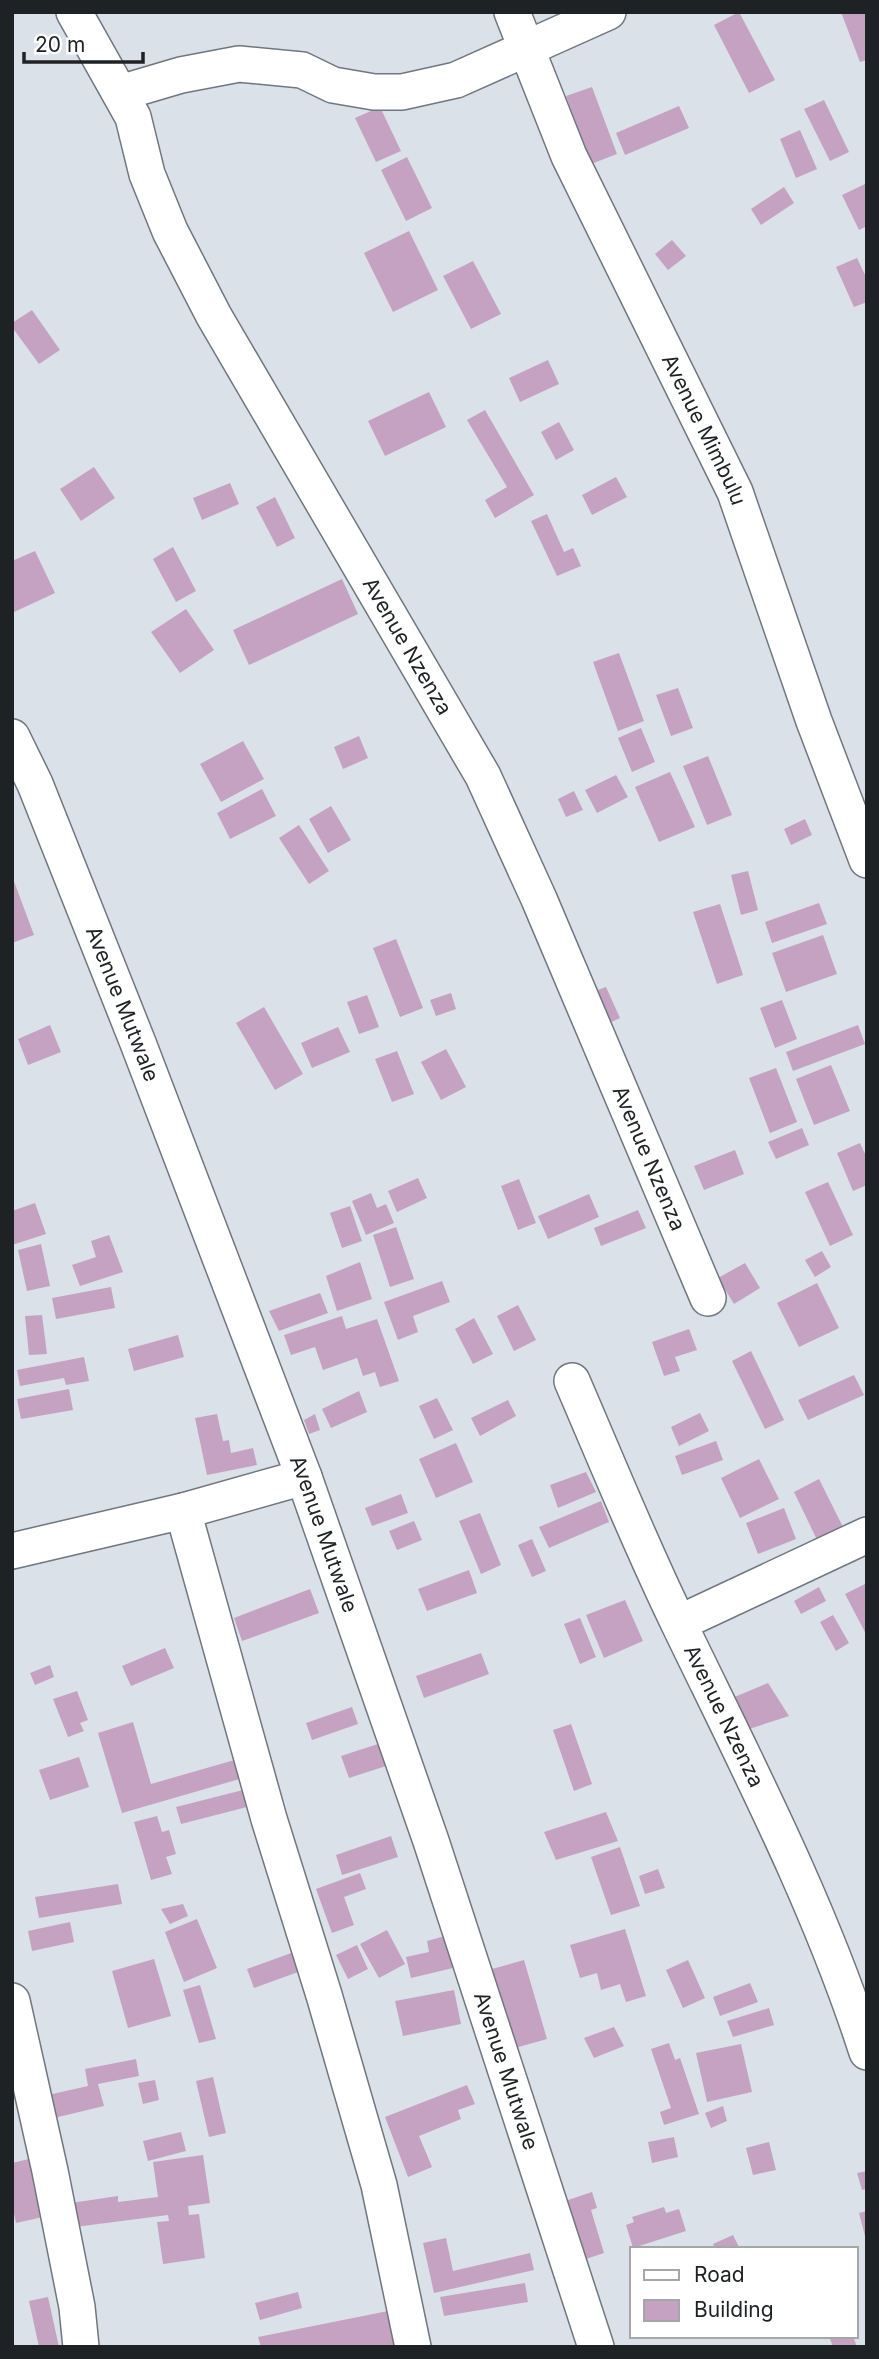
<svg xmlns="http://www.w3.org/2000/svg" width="879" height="2359" viewBox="0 0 879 2359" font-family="Inter,sans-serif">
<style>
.building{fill:#c6a2c2}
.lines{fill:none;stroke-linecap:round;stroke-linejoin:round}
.minor-casing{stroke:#70777d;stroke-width:38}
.minor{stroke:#fff;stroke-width:35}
.labels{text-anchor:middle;stroke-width:7;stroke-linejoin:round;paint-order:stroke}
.street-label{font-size:21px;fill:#1f2224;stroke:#fff}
</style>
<rect width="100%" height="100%" fill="#dae1e8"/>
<path class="building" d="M739 12 775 80 749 93 714 25Z
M841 12H867V60L860 62Z
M592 87 617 154 591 164 566 96Z
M824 100 849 152 830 161 804 109Z
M679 106 689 128 625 155 616 133Z
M380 107 401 151 376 162 355 118Z
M800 130 817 169 796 178 780 139Z
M407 157 432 208 406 221 381 170Z
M867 183V226L859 230 842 195Z
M784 187 794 203 761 225 751 209Z
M409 231 438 290 393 312 364 253Z
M672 240 686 256 668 270 655 254Z
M857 258 867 279V302L854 307 836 267Z
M473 261 501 314 471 329 443 276Z
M32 310 60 350 39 364 12 327V323Z
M548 360 559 384 520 402 509 378Z
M429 392 446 427 385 456 368 421Z
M485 410 534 495 495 518 485 500 507 487 467 420Z
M559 422 574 450 556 460 541 432Z
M94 467 115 498 81 521 60 489Z
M616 477 627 497 592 515 582 495Z
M230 483 239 504 202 520 193 498Z
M275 497 295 538 277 547 256 507Z
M547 514 564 552 573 548 581 566 557 576 531 521Z
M173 547 196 591 176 602 153 559Z
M35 551 55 593 12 613V561Z
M342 579 358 614 249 665 233 630Z
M186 609 214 650 180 673 151 632Z
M619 653 644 721 618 731 593 662Z
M678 688 693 728 671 736 656 695Z
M641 728 655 762 632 772 618 738Z
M359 736 368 758 343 769 334 747Z
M243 741 264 779 221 802 200 764Z
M708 756 732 815 707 825 683 766Z
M670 772 695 827 659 842 635 787Z
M616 775 628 797 597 813 585 790Z
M262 789 276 816 230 839 217 813Z
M574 791 583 810 566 817 558 799Z
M331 806 351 840 328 853 309 819Z
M805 819 812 835 791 845 784 829Z
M299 825 329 871 309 884 279 838Z
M748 871 758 910 741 915 731 875Z
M12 876 34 935 12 943Z
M819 903 827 924 772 943 765 922Z
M720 904 743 975 717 984 693 912Z
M823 935 837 974 786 992 772 953Z
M396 939 423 1008 400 1017 373 948Z
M606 987 620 1018 605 1025 590 993Z
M451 993 456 1009 436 1016 430 1000Z
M367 995 379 1027 359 1034 347 1002Z
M782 1000 797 1039 775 1048 760 1008Z
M264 1007 303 1074 275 1090 236 1023Z
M50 1025 61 1052 28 1065 18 1039Z
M858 1025 865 1044 793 1071 786 1052Z
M338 1027 350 1052 312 1068 301 1043Z
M446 1049 466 1087 441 1100 421 1062Z
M397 1051 414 1094 392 1102 375 1059Z
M831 1065 850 1111 814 1125 796 1079Z
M776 1068 797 1122 770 1133 749 1078Z
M802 1128 809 1145 776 1159 768 1142Z
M860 1143 867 1158V1185L853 1191 837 1153Z
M735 1150 744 1174 704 1190 694 1166Z
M418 1178 427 1198 397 1212 388 1191Z
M519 1179 536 1223 518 1230 501 1186Z
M828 1182 853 1235 830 1246 805 1192Z
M371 1193 377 1208 386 1204 394 1223 366 1235 352 1201Z
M589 1194 599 1217 548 1239 538 1216Z
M35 1203 46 1234 12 1245V1211Z
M350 1206 362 1241 342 1248 330 1213Z
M638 1210 646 1228 601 1246 594 1228Z
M396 1227 414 1279 390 1287 373 1235Z
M109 1235 123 1272 80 1286 72 1265 96 1257 91 1241Z
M41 1244 50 1286 27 1291 18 1250Z
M822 1251 831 1267 815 1277 805 1260Z
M360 1262 372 1299 337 1311 326 1276Z
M745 1263 760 1288 734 1304 718 1278Z
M442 1281 450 1302 413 1316 418 1332 398 1340 384 1302Z
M817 1283 839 1328 799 1347 777 1303Z
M111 1287 115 1308 56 1319 52 1298Z
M320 1293 328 1313 279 1331 269 1311Z
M518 1305 536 1340 514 1351 497 1316Z
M42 1315 47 1354 29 1355 25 1316Z
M342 1316 346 1329 377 1319 399 1381 380 1387 375 1372 363 1376 357 1358 323 1370 315 1347 291 1355 284 1335Z
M474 1318 493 1354 473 1364 455 1329Z
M689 1329 697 1350 675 1357 680 1371 664 1376 652 1342Z
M178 1335 184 1357 134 1371 128 1349Z
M751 1351 784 1420 765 1429 732 1361Z
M84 1357 89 1381 66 1385 64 1378 20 1386 17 1370Z
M854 1375 864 1395 808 1420 798 1400Z
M69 1389 73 1410 21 1419 17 1399Z
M359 1391 367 1412 331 1428 322 1409Z
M437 1398 453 1430 434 1439 419 1406Z
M508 1400 516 1416 480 1436 471 1418Z
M700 1413 709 1431 679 1446 671 1427Z
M217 1414 223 1441 229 1440 231 1453 253 1448 257 1465 207 1475 195 1418Z
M315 1414 320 1430 309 1434 304 1420Z
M716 1441 723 1460 682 1475 675 1456Z
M456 1443 473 1482 436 1498 419 1459Z
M759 1459 779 1499 740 1518 721 1478Z
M586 1472 596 1492 558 1508 550 1485Z
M819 1479 845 1531 819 1544 794 1492Z
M401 1494 408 1513 372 1526 365 1508Z
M601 1501 609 1522 549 1548 539 1527Z
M784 1508 796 1539 758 1554 746 1523Z
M480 1513 501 1565 481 1574 459 1521Z
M414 1521 422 1540 397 1550 389 1531Z
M532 1539 546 1571 532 1577 518 1545Z
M469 1570 477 1593 427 1611 418 1589Z
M865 1584 867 1586V1636L845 1594Z
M819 1587 826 1601 801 1614 794 1601Z
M310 1589 319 1613 242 1641 234 1618Z
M625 1600 643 1641 604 1658 586 1615Z
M833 1615 849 1643 836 1651 820 1622Z
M580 1618 596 1657 580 1664 564 1624Z
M165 1648 174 1668 131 1686 122 1666Z
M481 1653 489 1674 424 1698 416 1676Z
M50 1665 54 1677 35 1685 30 1673Z
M768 1683 789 1716 749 1729 732 1698Z
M77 1691 88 1720 80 1723 84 1731 68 1737 53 1699Z
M352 1707 358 1724 312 1740 306 1723Z
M133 1722 151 1784 238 1759 243 1778 122 1813 98 1733Z
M571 1724 592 1784 574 1791 553 1730Z
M381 1743 389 1765 349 1778 341 1756Z
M79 1757 89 1787 50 1800 39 1770Z
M243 1790 247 1807 181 1824 176 1807Z
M606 1812 618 1841 556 1860 544 1832Z
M157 1816 162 1832 169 1830 176 1854 166 1857 172 1874 151 1880 134 1822Z
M391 1836 398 1857 342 1875 336 1855Z
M620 1847 640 1906 611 1915 591 1857Z
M658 1869 665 1888 645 1894 639 1876Z
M360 1873 366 1889 344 1897 354 1925 332 1933 316 1889Z
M118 1884 122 1904 39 1918 35 1897Z
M183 1904 188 1916 170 1924 161 1909Z
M197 1919 217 1968 184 1982 165 1932Z
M70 1922 74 1942 32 1951 28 1931Z
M625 1929 646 1996 626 2002 620 1984 601 1990 597 1973 580 1978 570 1945Z
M387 1930 405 1964 379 1978 360 1944Z
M445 1936 453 1968 411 1978 406 1957 429 1952 427 1941Z
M357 1945 368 1969 348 1979 336 1955Z
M294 1952 301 1971 254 1988 247 1969Z
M154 1959 171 2016 128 2028 112 1971Z
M524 1960 547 2039 515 2048 492 1969Z
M688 1960 705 1998 683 2008 666 1970Z
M750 1983 758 2002 720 2016 713 1997Z
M200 1985 216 2039 199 2043 183 1990Z
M454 1990 461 2024 403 2036 395 2001Z
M769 2008 774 2025 733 2037 727 2021Z
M614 2027 624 2046 594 2058 584 2038Z
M669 2043 675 2060 680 2058 699 2114 664 2125 660 2112 671 2108 651 2049Z
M741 2044 752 2092 707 2102 696 2053Z
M136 2059 139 2076 98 2084 104 2106 54 2118 48 2095 88 2086 85 2069Z
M213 2077 226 2133 209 2137 196 2081Z
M155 2080 159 2100 143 2104 138 2083Z
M467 2085 475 2104 458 2110 461 2119 419 2136 432 2167 408 2177 385 2117Z
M723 2106 727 2121 711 2128 705 2113Z
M181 2132 186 2151 148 2161 143 2141Z
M674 2137 678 2157 652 2163 648 2142Z
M769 2142 776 2170 753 2175 746 2148Z
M203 2155 210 2203 188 2206 189 2215 199 2214 205 2258 163 2264 157 2222 169 2221 168 2215 75 2227 71 2203 118 2196V2202L158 2197 153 2162Z
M29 2159 43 2217 16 2223 12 2204V2163Z
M867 2171V2189L862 2190 857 2173Z
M592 2192 597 2208 591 2210 604 2253 580 2261 562 2202Z
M664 2207 666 2213 679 2209 686 2231 633 2248 626 2225 634 2222 632 2217Z
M867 2211V2240H866L859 2213Z
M733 2235 740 2249H715L713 2244Z
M446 2238 453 2271 530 2253 534 2270 434 2293 423 2243Z
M525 2283 528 2302 444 2316 440 2297Z
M298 2292 302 2308 260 2320 255 2303Z
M48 2297 59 2347H39L29 2301Z
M388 2311 397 2347H261L258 2337Z
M829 2336H853L857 2347H833Z"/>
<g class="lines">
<defs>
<g id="minor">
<path id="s1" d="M74 12 133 117 147 174 170 231 214 316 483 776 539 899 708 1298"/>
<path id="s2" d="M512 12 569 156 735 492 814 721 867 860"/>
<path d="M120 93 181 75 239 64 302 70 333 85 374 92H402L456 80 608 12"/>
<path id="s3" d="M12 737 35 784 138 1043 304 1477 431 1841 596 2347"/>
<path id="s4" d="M572 1381C607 1462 640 1544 679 1624 747 1765 819 1903 867 2052"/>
<path d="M183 1511 269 1819 324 1995 379 2185 413 2347"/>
<path d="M12 1551 183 1511 304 1477"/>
<path d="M679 1623 867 1535"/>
<path d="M12 2001 50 2171 77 2307 81 2347"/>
</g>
</defs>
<use href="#minor" class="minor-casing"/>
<use href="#minor" class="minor"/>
</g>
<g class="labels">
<g class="street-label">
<text dy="7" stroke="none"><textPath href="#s2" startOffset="460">Avenue Mimbulu</textPath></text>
<text dy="7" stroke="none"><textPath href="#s1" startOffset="719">Avenue Nzenza</textPath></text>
<text dy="7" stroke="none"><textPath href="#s3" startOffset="289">Avenue Mutwale</textPath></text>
<text dy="7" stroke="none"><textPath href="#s1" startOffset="1286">Avenue Nzenza</textPath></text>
<text dy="7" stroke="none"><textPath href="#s3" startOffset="856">Avenue Mutwale</textPath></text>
<text dy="7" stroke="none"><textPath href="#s4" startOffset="368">Avenue Nzenza</textPath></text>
<text dy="7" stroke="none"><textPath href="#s3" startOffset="1423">Avenue Mutwale</textPath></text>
</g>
</g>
<rect width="879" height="2359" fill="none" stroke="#1f2224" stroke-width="28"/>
<rect x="630" y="2247" width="228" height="91" fill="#ffffff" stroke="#a5a7a7" stroke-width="2"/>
<rect x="644" y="2270" width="35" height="10" fill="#ffffff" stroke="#a5a7a7" stroke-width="2"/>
<text x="694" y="2282" font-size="21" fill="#1f2224">Road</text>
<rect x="644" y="2300" width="35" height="21" fill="#c6a2c2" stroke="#a5a7a7" stroke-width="2"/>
<text x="694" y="2317" font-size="21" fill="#1f2224">Building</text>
<path d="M24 52v10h119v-10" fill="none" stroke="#1f2224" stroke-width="3.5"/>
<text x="35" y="52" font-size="21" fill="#1f2224" stroke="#ffffff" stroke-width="5" paint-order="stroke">20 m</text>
</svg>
